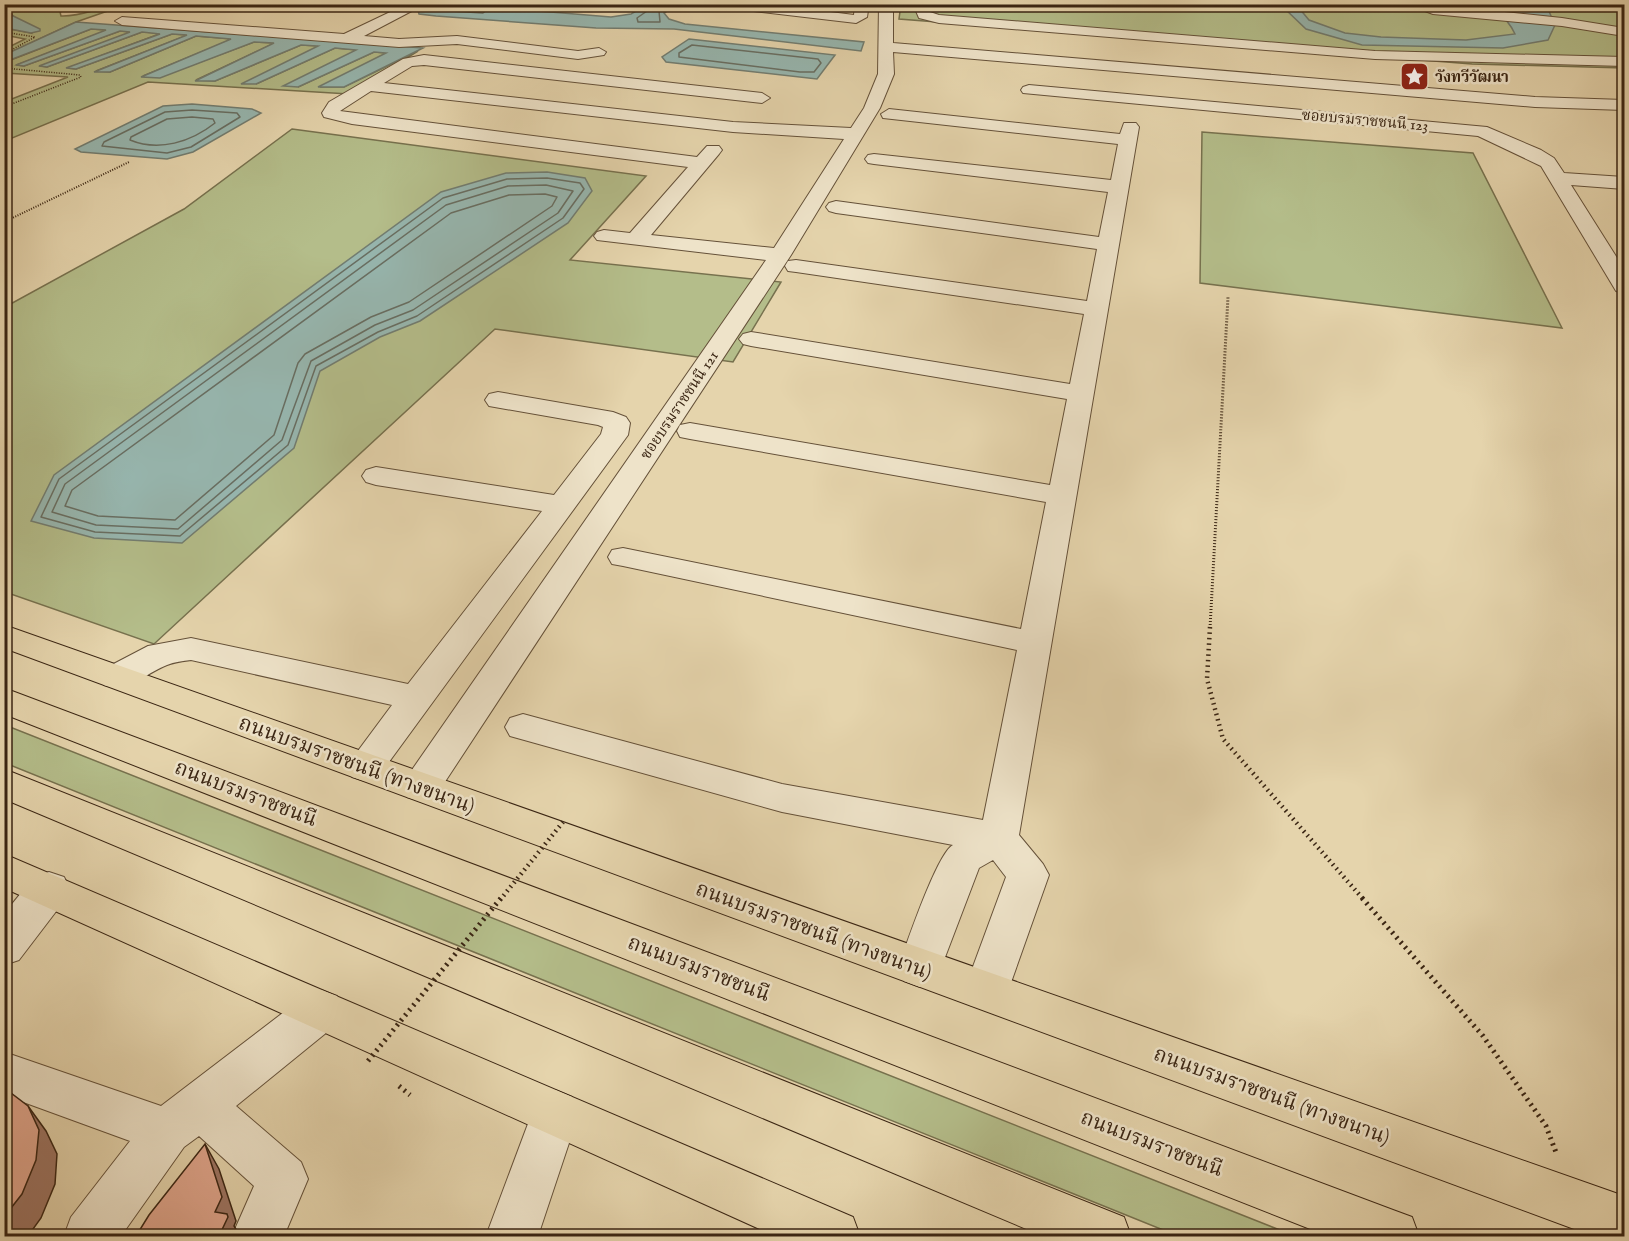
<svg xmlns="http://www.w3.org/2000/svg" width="1629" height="1241" viewBox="0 0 1629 1241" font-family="'IM FELL English','Noto Serif Thai',serif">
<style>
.green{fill:#b4bd8a;stroke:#77714e;stroke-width:1.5}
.water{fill:#97b7b0;stroke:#727d71;stroke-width:1.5}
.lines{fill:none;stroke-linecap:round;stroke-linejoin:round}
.shore{stroke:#686e62;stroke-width:1.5}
.minor-casing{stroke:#655139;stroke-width:2}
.major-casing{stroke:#3a2513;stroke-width:2}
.highway-casing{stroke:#3a2513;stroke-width:2}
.path-far4{stroke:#3a2513;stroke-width:1.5;stroke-dasharray:1 1.5;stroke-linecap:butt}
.path-far3{stroke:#3a2513;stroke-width:2;stroke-dasharray:1 1.5;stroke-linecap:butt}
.path-far2{stroke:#3a2513;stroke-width:3;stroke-dasharray:1 2;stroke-linecap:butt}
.path-far1{stroke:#3a2513;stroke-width:4.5;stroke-dasharray:1.5 4;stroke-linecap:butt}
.path{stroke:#3a2513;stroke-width:5;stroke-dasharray:2 4.5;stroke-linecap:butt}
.minor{fill:#eee3c9;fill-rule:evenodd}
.major{fill:#e5d4ac;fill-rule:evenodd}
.highway{fill:#e5d4ac;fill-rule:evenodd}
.path-bridge-far1{stroke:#3a2513;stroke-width:4.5;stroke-dasharray:1.5 4;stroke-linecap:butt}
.path-bridge{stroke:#3a2513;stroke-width:5;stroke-dasharray:2 4.5;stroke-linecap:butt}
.shaded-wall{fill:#9d7462;stroke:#3a2513;stroke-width:1.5}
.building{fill:#e0a58c;stroke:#3a2513;stroke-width:1.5}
.labels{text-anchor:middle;stroke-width:5;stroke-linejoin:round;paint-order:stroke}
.far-poi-label{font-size:15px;font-weight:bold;fill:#3a2513;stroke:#eee3c9;text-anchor:start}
.far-street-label{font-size:15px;fill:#3a2513;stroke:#eee3c9}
.near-street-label{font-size:21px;fill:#3a2513;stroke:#eee3c9}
</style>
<rect width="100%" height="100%" fill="#e5d4ac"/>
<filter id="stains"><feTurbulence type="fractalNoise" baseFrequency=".00333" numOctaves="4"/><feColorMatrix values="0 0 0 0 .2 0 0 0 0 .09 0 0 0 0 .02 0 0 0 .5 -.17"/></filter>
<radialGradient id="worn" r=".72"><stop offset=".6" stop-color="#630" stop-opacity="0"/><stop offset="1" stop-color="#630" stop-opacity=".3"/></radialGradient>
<path class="green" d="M901 4 1624 5V68L1472 64 899 19Z
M5 5H76L60 12 61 16C84 17 102 5 125 5L76 22 5 55V49L25 39 5 35 4 28 31 33 10 13 5 12Z
M91 29 108 30 17 65 24 66 120 31 132 32 41 66 47 67 142 32 162 33 68 68 76 69 172 34 188 35 96 71 110 72 196 36 233 39 143 76 160 77 254 42 275 43 196 80 215 81 301 45 320 46 256 84 335 48 358 50 298 87 374 52 387 53 320 87H344L418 51 349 94 148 82 5 141 4 102 68 77 5 73V58L11 60Z
M292 129 646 176 570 260 781 282 733 362 495 329 154 644 5 592V307L184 209Z
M1202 132 1473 153 1562 328 1200 283Z
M4 725H5L1295 1236H1178L5 763Z"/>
<path class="water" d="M453 4 611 17 631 14 647 5H677L664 13 669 19 685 24 864 42 861 51 674 29 596 28 436 16 419 14 418 10 430 5Z
M1267 5H1285L1299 8 1309 20 1345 33 1381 37 1466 40 1515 34C1505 13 1494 10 1472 5H1624V12L1592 7 1548 9 1555 25 1548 40 1503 48 1362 45 1306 29 1285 9Z
M5 12 40 29V31L31 33 5 28Z
M76 22 423 48 344 87H318L386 53 374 52 298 87 283 86 356 50 335 48 256 84H241L318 46 301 45 215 81H195L274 43 254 42 160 78 141 77 231 39 196 36 110 72H94L187 35 172 34 76 69 66 68 160 34 142 32 47 67 39 66 130 32 120 31 24 66 16 65 106 30 91 29 10 60 5 58 4 55Z
M689 39 835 55 817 79 666 62 662 57Z
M192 104 252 109 261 113 193 152 167 159 81 152 75 149 163 106Z
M547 172 585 178 592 191 568 223 420 321 380 337 320 371 294 448 182 543 94 538 31 521 54 475 441 192 506 173Z"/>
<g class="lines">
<path class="shore" d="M431 4 434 10 483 13 486 11 485 4
M649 4 647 11 637 18 638 22H660L659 11 666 4
M692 45 818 59 821 63 814 72H800L679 57V53Z
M192 110 237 113 240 117 191 147 167 153 102 146 104 142 165 112Z
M192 117 213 119 215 123C191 142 159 152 130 140L131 137 167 119Z
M547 178 580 183 584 189 563 218 417 316 378 332 316 366 288 445 180 536 95 532 41 517 59 479 443 198 507 179Z
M546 185 573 191 558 213 413 310 375 325 311 361 282 440 178 529 96 525 52 512 65 484 446 205 508 186Z
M545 194 557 197 552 206 409 302 371 317 305 354 298 363 274 435 175 520 98 516 65 506 72 490 451 213 509 195Z"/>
<defs>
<path id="minor" d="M407 4H425L364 36 399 39 457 36 578 51 599 48 606 52 604 55 578 59 457 44 399 47 122 25 115 21 122 17 344 34Z
M767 4 854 15 855 4H869L867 17 856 23 737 9 730 5Z
M879 4H893V43L1535 97 1624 100V110L1535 107 893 52 894 74 880 108 791 255 435 797 421 801 407 797 402 787 407 777 766 260 597 240 594 236 597 232 604 230 630 233 688 167 352 124 324 117 322 113 329 102 403 59 424 55 762 93 770 98 762 103 424 65 412 66 384 83 733 122 851 128 864 108 878 74ZM371 91 733 132 844 139 774 248 651 235 719 154 722 150 719 146H707L697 157 340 111Z
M913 4H926L930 12 939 15 1375 51 1624 57V66L1375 59 939 23 919 18Z
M1406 4H1428L1562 18 1624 28V36L1562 26 1433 14Z
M1029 85 1487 127 1541 150 1554 158 1564 173 1624 177V189L1571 185 1624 269V293L1616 291 1541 166 1478 136 1023 93 1021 90 1023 87Z
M889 109 1120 134 1124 123H1136L1139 127 1019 835 1043 864 1049 875 1008 991 1002 1005 986 1010 970 1005 964 991 1006 877 993 860 979 868 936 981 920 987 904 981 898 968C906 946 937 853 953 845L782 812 510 736 505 727 510 718 523 714 782 784 983 820 1017 650 623 566 612 564 608 557 612 550 623 548 1021 629 1046 502 690 439 680 437 677 431 680 425 690 423 1050 485 1067 399 751 346 743 344 739 339 743 334 751 332 1070 384 1084 314 796 272 788 271 785 266 788 261 796 260 1087 301 1097 249 836 213 829 211 826 207 829 203 836 201 1099 237 1108 192 874 164 868 163 865 159 868 155 874 154 1111 180 1118 144 883 118 881 114Z
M498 392 613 412 626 417 630 423 628 435 378 777 365 781 352 777 346 767 392 705 191 660C183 661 174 662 167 665 145 674 128 692 104 685L99 677 104 669 148 646 191 638 408 684 542 511 376 485 366 482 362 476 366 470 376 467 554 495 601 434 603 427 598 425 489 406 485 400 489 394Z
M49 872 64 877 70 889 64 901 19 960 4 965V914L34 877Z
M321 990 337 996 344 1010 337 1024 236 1106 301 1162 308 1179 284 1236H232L254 1186 199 1136 184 1147 121 1236H64L71 1217 130 1141 4 1095V1052L161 1106 305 996Z
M555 1090 572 1097 579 1113 538 1236H486L538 1097Z"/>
<path id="major" d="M4 625 1624 1196V1236H1593L4 648Z
M4 854 853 1217 860 1236H775L4 888Z"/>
<path id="highway" d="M4 688 1393 1210 1412 1217 1419 1236H1328L4 714Z
M4 769 1124 1217 1131 1236H1043L4 799Z"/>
</defs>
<use href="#minor" class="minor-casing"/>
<use href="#major" class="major-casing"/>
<use href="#highway" class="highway-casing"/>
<path class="path-far4" d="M4 32 35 37 4 54
M4 68 80 75 81 77 4 107"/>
<path class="path-far3" d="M4 222 129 162"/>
<path class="path-far2" d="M1210 628 1228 297"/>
<path class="path-far1" d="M1210 627 1207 679 1223 739 1364 900"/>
<path class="path" d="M1362 898 1483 1036 1546 1126 1557 1155
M399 1086 410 1095"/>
<use href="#minor" class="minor"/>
<use href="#major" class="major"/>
<use href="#highway" class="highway"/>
<path class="path-bridge-far1" d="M500 900 563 822"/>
<path class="path-bridge" d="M368 1061 501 898"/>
</g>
<path class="shaded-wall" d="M28 1106 46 1131 57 1154 55 1184 41 1218 28 1236H4V1217Z
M205 1144 219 1169 236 1221 234 1226 240 1236H219Z"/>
<path class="building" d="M4 1090H7L28 1106 39 1130 36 1160 22 1194 4 1217Z
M205 1144 222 1197 215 1212 227 1214 228 1217 219 1236H136L149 1215Z"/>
<defs>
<symbol id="sight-square" viewBox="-11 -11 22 22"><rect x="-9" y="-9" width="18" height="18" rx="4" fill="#8f2418" stroke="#eee3c9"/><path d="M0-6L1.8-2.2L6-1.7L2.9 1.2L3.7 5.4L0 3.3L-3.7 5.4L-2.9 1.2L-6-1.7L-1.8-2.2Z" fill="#fff"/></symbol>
</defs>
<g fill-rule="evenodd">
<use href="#sight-square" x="1398" y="60" width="33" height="33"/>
</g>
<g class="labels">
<g class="far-poi-label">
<text x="1435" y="82">วังทวีวัฒนา</text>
</g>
<g class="far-street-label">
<text transform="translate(1365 120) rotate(5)" y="5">ซอยบรมราชชนนี 123</text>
<text transform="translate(679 405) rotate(-56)" y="5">ซอยบรมราชชนนี 121</text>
</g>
<g class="near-street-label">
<text transform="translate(357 764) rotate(20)" y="7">ถนนบรมราชชนนี (ทางขนาน)</text>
<text transform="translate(246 793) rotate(21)" y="7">ถนนบรมราชชนนี</text>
<text transform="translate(814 930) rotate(20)" y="7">ถนนบรมราชชนนี (ทางขนาน)</text>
<text transform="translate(699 968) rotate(21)" y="7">ถนนบรมราชชนนี</text>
<text transform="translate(1272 1095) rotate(20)" y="7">ถนนบรมราชชนนี (ทางขนาน)</text>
<text transform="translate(1152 1143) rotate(21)" y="7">ถนนบรมราชชนนี</text>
</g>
</g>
<rect width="1629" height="1241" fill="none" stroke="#e5d4ac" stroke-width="24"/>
<rect x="6" y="6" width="1617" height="1229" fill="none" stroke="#3a2513" stroke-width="3"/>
<rect x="12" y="12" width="1605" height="1217" fill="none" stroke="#3a2513" stroke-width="1.5"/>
<rect width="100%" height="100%" filter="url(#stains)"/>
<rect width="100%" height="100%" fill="url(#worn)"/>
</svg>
